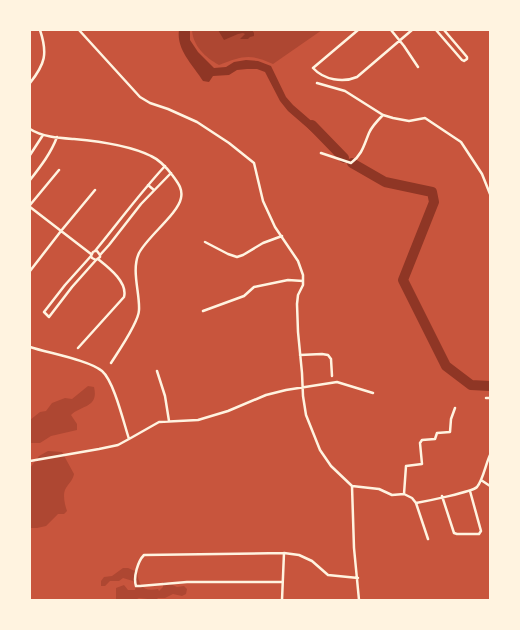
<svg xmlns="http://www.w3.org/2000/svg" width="520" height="630" viewBox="0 0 520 630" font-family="'Work Sans',sans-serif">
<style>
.green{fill:#ae4732}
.water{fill:#8f3625}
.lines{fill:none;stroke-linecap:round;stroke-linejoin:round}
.river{stroke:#8f3625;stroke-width:10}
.minor{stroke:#fff3e0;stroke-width:2.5}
</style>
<rect width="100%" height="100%" fill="#c8553d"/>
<path class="green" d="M192 30H322L273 64C250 53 242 56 219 65 205 57 193 46 192 30Z
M88 386 94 387C99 408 81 405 71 415L77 424V430L51 436 40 443H30V420L40 412 46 411 52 403 65 398 72 399Z
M48 451 62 452 74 474C73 480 69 483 66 488 62 494 65 505 67 511L64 514H58L46 526 37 528H30V468L39 456Z
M123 568H128L137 572C139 585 142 592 158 589L159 591 163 587V582H166L177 587 184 586 187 589 186 594 182 596 173 594 165 598H158L156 600 139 598 135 600H116V588L124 585 128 590H135L136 585 133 581 123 578 119 581H110L105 586H101V581L104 577 112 576Z"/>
<path class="water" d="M179 30H190V40L198 52 214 68 226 67 234 62 246 60 258 61 271 66 286 97 293 105 323 131 318 137 288 111 280 101 265 72 257 69H247L237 70 229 75 213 76 209 82 203 81C194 66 176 50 179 30Z
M218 30H252L254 33V36L250 37 248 39H240L245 34 243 33 238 34 224 40Z"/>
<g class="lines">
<path class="river" d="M312 125 344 158
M352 163 385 182 432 192 434 202 403 280 446 366 471 385 490 386"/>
<path class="minor" d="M79 30 140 97 150 103 168 109 197 122 229 143 254 163 263 201 275 227 298 261 303 275V285L298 295 297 304 298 332 302 373 303 396 306 415 320 450 331 466 352 486 379 489 392 495 404 494 412 498 416 503C427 501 472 492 477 487 483 480 486 463 490 455
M358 30 313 68C324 80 343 83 357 77L412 30
M391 30 404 46 418 67
M436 30 462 60 464 61 467 59V57L444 30
M30 83C45 64 48 54 40 30
M317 83 345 91 383 115 393 118 409 121 425 118 461 142 482 174 490 194
M30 129C42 137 60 138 74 139 96 141 131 146 151 156 160 160 167 168 173 176 178 183 183 189 181 198 178 214 148 236 139 253 131 270 140 293 139 310 139 322 118 352 111 363
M321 153 351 163C362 155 364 145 369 133 372 126 378 120 383 115
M30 155 43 135
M30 180C41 166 51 153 57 137
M148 185 154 190
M30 205 59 170
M30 207 91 254
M205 242 228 254 237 257 243 255 263 243 282 236
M95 251H97L100 255V257L96 260 92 258 91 256 93 252 95 251C118 223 140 193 165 166
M100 255 109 245 141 204 171 173
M91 256 65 285 44 312 49 317 72 287 96 260
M30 271 61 231 95 190
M203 311 244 296 254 287 288 280 303 281
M30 347C48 353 89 360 102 371 114 381 124 424 129 439L118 445 99 449 30 461
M78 348 124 297C128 282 108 267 98 259
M300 355 322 354 328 355 331 359 332 376
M157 371 165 396 169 421
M486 398H490
M129 439 159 422 198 420 228 411 266 395 286 390 337 382 373 393
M481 480 490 486
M352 486 354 548 359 600
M404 494 406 466 422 464 420 443 422 440 435 439 437 433 450 432 451 419 455 408
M442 496 454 533 457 534H479L481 531 470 491
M416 503 428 539
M282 582H187L140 586H136C133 577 138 561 144 555L284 553
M282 600 284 553 299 555 312 561 328 575 358 578"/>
</g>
<rect width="520" height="630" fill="none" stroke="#fff3e0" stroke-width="62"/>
</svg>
